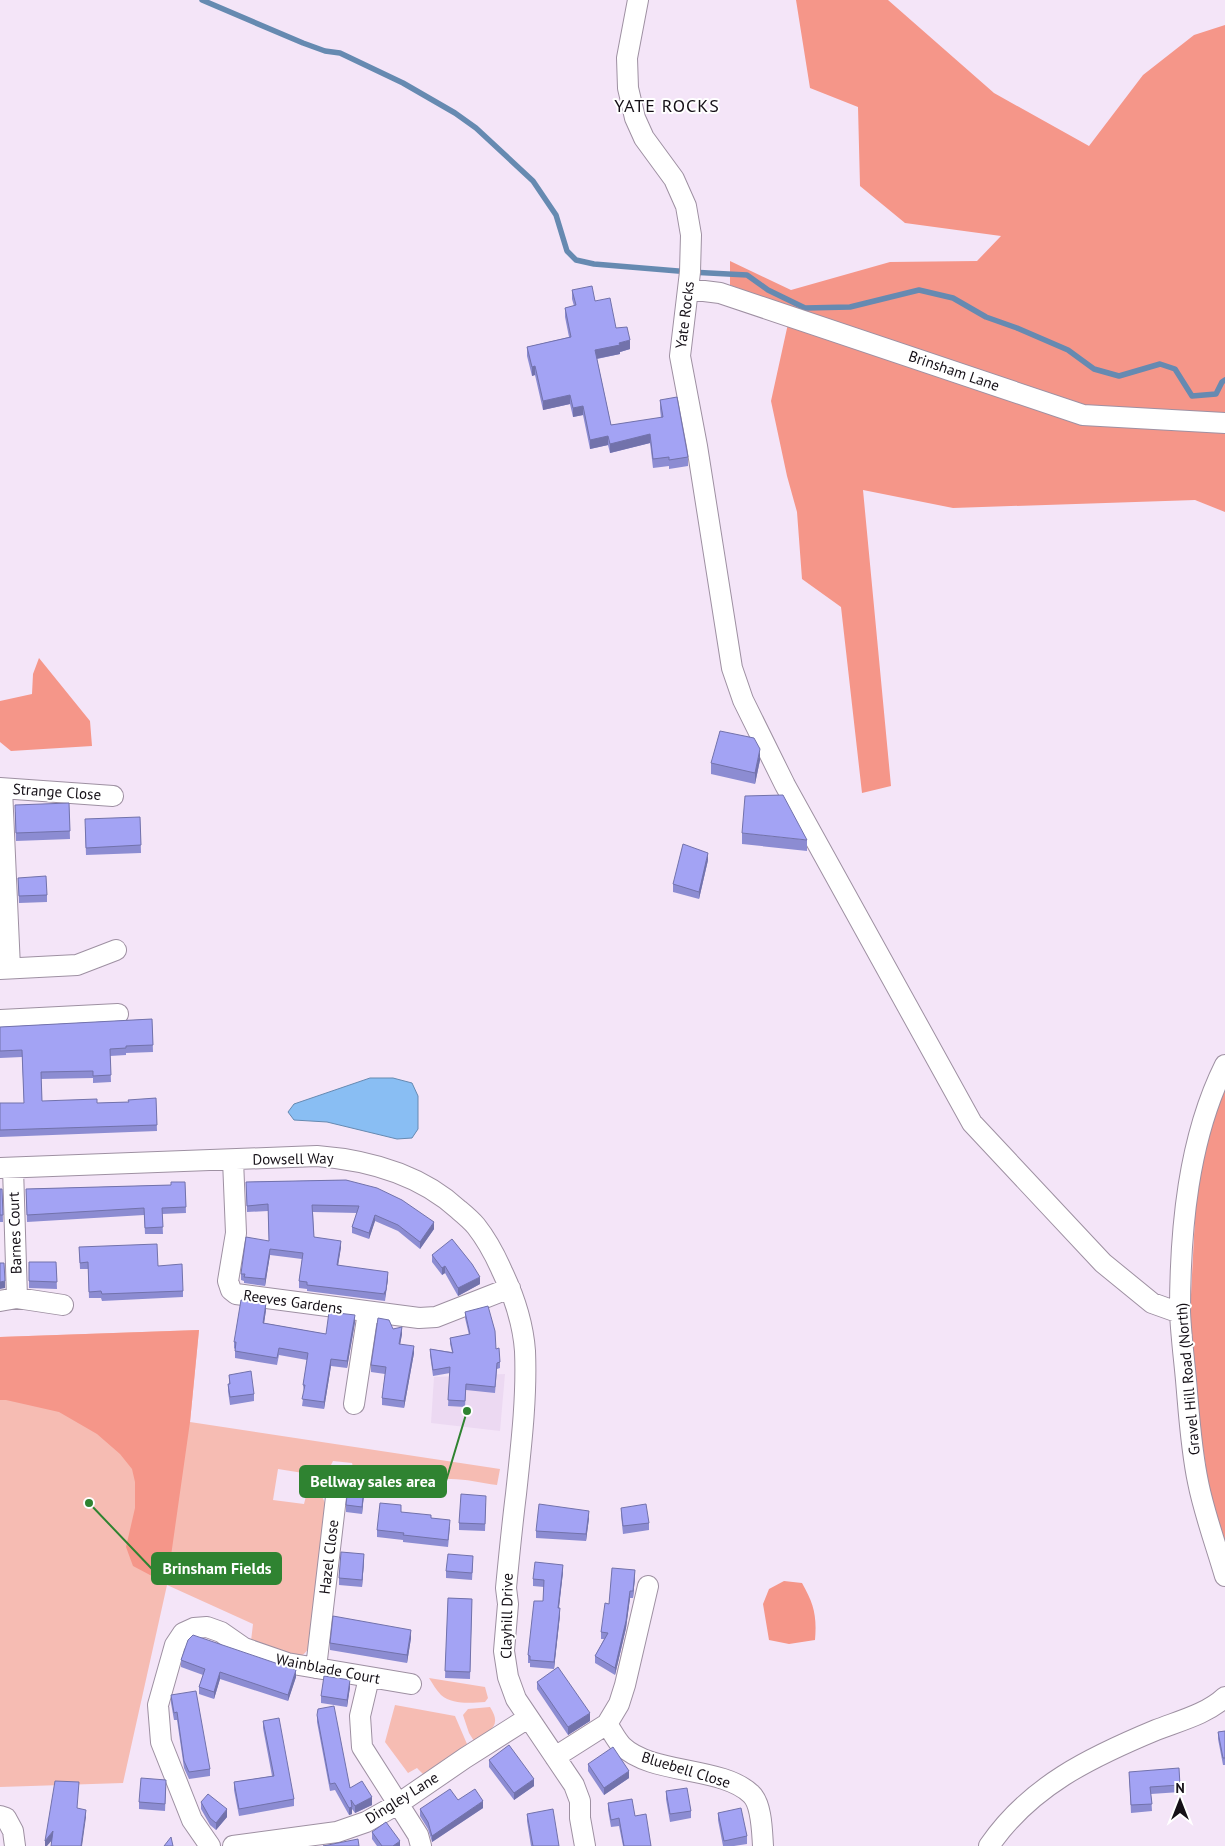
<svg xmlns="http://www.w3.org/2000/svg" width="1225" height="1846" viewBox="0 0 1225 1846" font-family="'PT Sans',sans-serif">
<style>
.built{fill:#ecd9f2}
.green{fill:#f6bcb3}
.forest{fill:#f59689}
.water{fill:#89bef3;stroke:#668ab1}
.lines{fill:none;stroke-linecap:round;stroke-linejoin:round}
.stream{stroke:#668ab1;stroke-width:5.5}
.minor-casing{stroke:#9e90a2;stroke-width:22}
.minor{stroke:#fff;stroke-width:20}
.wall{fill:#8c8cd2}
.shaded-wall{fill:#7272ab}
.building{fill:#a3a3f4;stroke:#7272ab}
.labels{text-anchor:middle;stroke-width:4;stroke-linejoin:round;paint-order:stroke}
.street-label{font-size:15px;fill:#151017;stroke:#fff}
.quarter-label{font-size:18px;letter-spacing:1px;fill:#151017;stroke:#fff}
.leader{fill:none;stroke:#2f8331;stroke-width:2}
.callout-dot{fill:#2f8331;stroke:#fff;stroke-width:2}
.callout{fill:#2f8331;stroke:#2f8331;stroke-width:2}
.callout-label{font-size:16px;text-anchor:middle;font-weight:bold;fill:#fff}
</style>
<rect width="100%" height="100%" fill="#f4e5f8"/>
<path class="built" d="M505 1374 500 1431 431 1423 434 1377Z"/>
<path class="green" d="M199 1330 190 1422 500 1469 497 1485C481 1483 466 1479 451 1479 424 1478 378 1482 354 1472L352 1463 333 1461 328 1471 322 1476 278 1469 273 1500 304 1504 308 1488C319 1490 321 1493 325 1503L312 1631C310 1643 310 1653 298 1657L251 1641 253 1624 167 1585 123 1783 0 1787V1337Z
M429 1678 485 1687 488 1698 485 1702C471 1703 453 1705 441 1695 436 1690 433 1684 429 1678Z
M395 1705 455 1716 467 1744 423 1774 417 1768 408 1773 385 1742Z
M490 1707C503 1727 489 1731 474 1741L469 1733 463 1715 468 1709Z"/>
<path class="forest" d="M796 0H888L994 93 1089 146 1143 75 1194 35 1225 25V512L1195 500 953 508 863 490 891 786 862 793 841 607 802 579 797 512 787 476 771 401 791 310 730 285V261L791 290 890 262 977 261 1001 236 905 223 860 186 858 107 810 88Z
M39 658 90 721 92 746 11 751 0 742V701L32 694 33 674Z
M1225 1083V1548L1208 1482 1197 1405 1190 1314 1197 1178Z
M199 1330 190 1422 167 1584 133 1566 126 1547 135 1508V1482L132 1469 120 1454 97 1434 59 1412 6 1400H0V1337Z
M784 1581 802 1583C814 1604 817 1616 815 1640L789 1644 769 1640 763 1604 769 1589Z"/>
<path class="water" d="M370 1078H393L412 1083 418 1096V1129L412 1138 397 1139 327 1122 294 1120 288 1112 294 1104Z"/>
<g class="lines">
<path class="stream" d="M202 0 303 43 325 51 340 53 403 83 455 113 476 128 533 181 556 215 567 251 576 260 594 264 690 272 747 275 768 290 805 308 850 307 919 290 953 298 986 317 1017 328 1068 350 1094 369 1119 376 1160 364 1175 369 1192 396 1216 394 1222 382 1225 380"/>
<defs>
<path id="minor" d="M638 0 627 58 628 88 635 118 644 138 674 179 686 206 691 235 690 272 680 356 697 446 732 668 743 700 785 785 972 1123 1103 1263 1152 1303 1180 1313
M688 289 720 293 1083 415 1225 423
M0 788 113 796
M2 789 10 968
M0 969 77 965 116 950
M0 1020 118 1014
M1225 1065C1188 1139 1180 1230 1180 1312 1181 1335 1184 1358 1186 1380 1189 1414 1191 1449 1198 1482 1204 1513 1216 1545 1225 1576
M233 1160 236 1233 228 1281 231 1290 236 1294 419 1318 436 1317 510 1288
M0 1168 317 1156C368 1160 420 1174 459 1210 465 1215 471 1220 476 1226 487 1240 495 1255 502 1271 514 1296 523 1323 525 1351 527 1398 521 1447 516 1494 512 1526 509 1557 506 1588L508 1604 504 1651 508 1677 516 1699 574 1785 580 1801V1818L585 1846
M13 1168 17 1298
M0 1301 17 1298 63 1305
M354 1404 368 1312
M316 1668 338 1480 372 1483
M369 1678 360 1716 362 1747 418 1835 421 1846
M607 1724C612 1731 616 1740 622 1746 652 1775 722 1766 751 1794 762 1804 762 1832 763 1846
M555 1757 607 1724 619 1704 625 1685 648 1586
M0 1816 6 1818 13 1831 15 1846
M210 1846 192 1820 161 1742 158 1705 175 1645 183 1633 194 1628 207 1627 221 1632 244 1648 287 1663 411 1684
M233 1846 337 1832 366 1822 398 1804 465 1758 528 1718
M989 1846C1030 1786 1091 1757 1156 1730 1179 1721 1207 1714 1225 1697"/>
</defs>
<use href="#minor" class="minor-casing"/>
<use href="#minor" class="minor"/>
</g>
<path class="wall" d="M572 290 595 301 616 328 630 349 620 352V354L597 359 611 425 661 418 660 409V400L688 457V466L669 469V466L653 468 650 443 610 453 608 445 590 449 583 415 573 417 570 404 543 410 535 375 532 376 527 356V347L569 337 565 317V308L574 306 572 299Z
M760 760 755 784 711 774V763Z
M69 803 70 839 16 841 15 812Z
M140 817 141 853 86 855 85 827Z
M742 833 807 840V851L742 844Z
M708 860 699 899 673 892V884Z
M18 878 47 895V902L19 903Z
M152 1019 153 1052 126 1053V1055L110 1056 111 1082 93 1083V1078L41 1079 42 1101 97 1103 129 1102 156 1098 157 1131 0 1137V1103H24L22 1057 0 1058V1027Z
M346 1180 434 1229 420 1249 398 1231 375 1221 369 1239 352 1233V1227L357 1213 313 1212 314 1237 341 1247 338 1265 388 1279 385 1301 307 1291V1289L299 1288V1281L302 1259 270 1255 265 1286 244 1283V1281L241 1280V1274L269 1241 268 1211 247 1212 246 1182Z
M185 1182 186 1213 162 1214 163 1234H145L144 1215 27 1222 26 1189 171 1185Z
M0 1189H2L3 1222H0Z
M79 1247 158 1266 183 1291V1297L102 1301 101 1298H89L88 1269H80Z
M432 1255 480 1284 458 1296 445 1273 442 1275 432 1262Z
M29 1262H56L57 1289 29 1288Z
M266 1310 264 1323 326 1334 355 1322 347 1368 331 1366 324 1409 302 1406 304 1392 303 1385 307 1360 279 1355 277 1365 235 1358V1349L234 1348V1342Z
M465 1312 496 1349 500 1362V1368L497 1369 495 1393 466 1390 465 1407 448 1406 450 1373 433 1376 430 1355V1349L452 1352 450 1344V1338L469 1335 465 1318Z
M393 1329 402 1334 400 1344 414 1353 404 1408 382 1405V1398L385 1374 371 1372V1365Z
M229 1375 254 1394V1401L230 1405 228 1391V1384H229Z
M364 1494 362 1514 346 1512V1505Z
M486 1503 485 1531 459 1530V1523Z
M621 1508 649 1523V1530L623 1534 621 1515Z
M401 1512 431 1518 450 1527 448 1547 403 1542V1540L377 1537V1530Z
M589 1518 586 1541 536 1538V1531Z
M364 1561 362 1587 339 1585V1578Z
M473 1563 472 1580 446 1578V1571Z
M563 1572 559 1608 560 1615 554 1669 530 1667V1663H528V1655L543 1601 544 1587 533 1586V1579Z
M635 1577 633 1598H630L626 1628 615 1675 595 1663V1656L604 1639H601V1632L609 1604Z
M448 1598 472 1599 470 1679 445 1678Z
M411 1638 407 1663 330 1650V1643Z
M181 1660 296 1677 288 1701 220 1679 214 1699 199 1694V1687L203 1675 181 1667Z
M537 1682 590 1721 568 1735 537 1689Z
M350 1687 347 1707 321 1703V1696Z
M171 1695 210 1769V1776L189 1779 184 1768 177 1720H174L171 1703Z
M317 1715 350 1788 372 1805 355 1813 352 1809V1814L349 1815 335 1790 330 1791 317 1722Z
M263 1721 294 1799V1806L239 1816 234 1790V1782L272 1776 263 1728Z
M1225 1731V1765H1223L1218 1739V1732Z
M489 1760 534 1786 514 1800 489 1767Z
M588 1764 629 1778 604 1795 588 1771Z
M1129 1772 1180 1785V1792L1151 1794 1152 1811 1131 1813Z
M166 1787 165 1811 139 1809V1802Z
M666 1791 691 1811V1818L670 1822 666 1799Z
M201 1802 227 1817 216 1830 210 1825 201 1809Z
M608 1803 635 1816 651 1846H623L619 1826 611 1827 608 1810Z
M483 1808 432 1842 428 1829 420 1816V1809Z
M718 1813 747 1836V1844L734 1846H723L718 1820Z
M527 1814 559 1846H531L527 1821Z
M372 1832 400 1846H377L372 1839Z"/>
<path class="shaded-wall" d="M630 340V349L620 352V354L595 359V350L619 343Z
M535 366V375L532 376V367Z
M570 395V404L543 410V401Z
M583 406V415L573 417V408Z
M650 434V443L610 453V444Z
M608 436V445L590 449V440Z
M760 749V760L755 784V773Z
M708 853V860L699 899V892Z
M375 1215V1221L369 1239V1233Z
M434 1222V1229L420 1249V1242Z
M341 1241V1247L337 1272V1265Z
M270 1249V1255L265 1286V1279Z
M445 1266V1273L442 1275V1268Z
M388 1272V1279L385 1298V1294H384Z
M480 1277V1284L458 1296V1288Z
M5 1281V1288L0 1289V1282Z
M266 1303V1310L263 1330V1323Z
M355 1315V1322L347 1368V1361Z
M402 1327V1334L399 1351V1344Z
M414 1346V1353L404 1408V1401Z
M331 1359V1366L324 1409V1402Z
M364 1487V1494L362 1514V1507Z
M589 1511V1518L586 1541V1534Z
M364 1554V1561L362 1587V1580Z
M563 1565V1572L558 1615V1608Z
M635 1570V1577L633 1598V1591Z
M630 1591V1598L626 1628 615 1675V1668Z
M560 1608V1615L554 1669V1662Z
M411 1630V1638L407 1663V1655Z
M296 1670V1677L288 1701V1695Z
M220 1672V1679L214 1699V1692Z
M350 1680V1687L347 1707V1700Z
M590 1713V1721L568 1735V1727Z
M629 1771V1778L604 1795V1788Z
M534 1779V1786L514 1800V1793Z
M372 1797V1805L355 1813V1806Z
M483 1801V1808L432 1842V1836Z
M352 1807V1814L349 1815V1808Z
M227 1809V1817L216 1830V1823Z
M86 1810V1817L82 1846H81Z
M53 1831V1839L47 1846H45V1841Z
M400 1841V1846H393Z"/>
<path class="building" d="M592 286 595 301 610 298 616 328 627 327 630 340 619 343 620 345 595 350 611 425 663 417 660 400 677 397 688 457 669 460V457L653 459 650 434 610 444 608 436 590 440 583 406 573 408 570 395 543 401 535 366 532 367 527 347 571 337 565 308 576 305 572 290Z
M720 731 754 738 760 749 755 773 711 763Z
M783 795 807 840 742 833 745 796Z
M69 803 70 831 16 833 15 805Z
M140 817 141 845 86 848 85 819Z
M683 844 708 853 699 892 673 884Z
M46 876 47 895 19 896 18 878Z
M152 1019 153 1045 126 1046V1048L110 1049 111 1075 93 1076V1071L41 1072 42 1101 97 1099V1103L129 1102 128 1100 156 1098 157 1125 0 1130V1103H24L22 1050 0 1051V1027Z
M346 1180 377 1188 402 1200 434 1222 420 1242 398 1225 375 1215 369 1233 352 1227 359 1206 312 1205 314 1237 341 1241 337 1265 388 1272 386 1290 384 1293 385 1294 307 1285V1282L299 1281 303 1253 270 1249 265 1279 244 1277 245 1274H241L242 1266 246 1237 269 1241 268 1204 247 1206 246 1182Z
M171 1182H185L186 1207 162 1208 163 1227 145 1228 144 1208 27 1215 26 1189 171 1185Z
M0 1189H2L3 1215H0Z
M452 1239 472 1264 480 1277 458 1288 445 1266 442 1268 432 1255Z
M157 1244 158 1266 182 1264 183 1291 102 1294 101 1291 89 1292 88 1262 80 1263 79 1247Z
M29 1262H56L57 1282 29 1281Z
M0 1263H4L5 1281 0 1282Z
M241 1300 266 1303 263 1323 326 1334 329 1312 355 1315 347 1361 331 1359 324 1402 302 1399 305 1385H303L308 1353 279 1348 277 1358 235 1351 236 1342H234Z
M488 1306 495 1331 496 1349 499 1348 500 1362 497 1363 495 1387 466 1384 465 1401 448 1400 450 1367 433 1370 430 1349 453 1353 450 1338 470 1334 465 1312Z
M378 1318 389 1320 393 1329 402 1327 399 1344 414 1346 404 1401 382 1398 386 1367 371 1365Z
M251 1371 254 1394 230 1397 228 1384H230L229 1375Z
M348 1486 364 1487 362 1507 346 1505Z
M461 1494 486 1496 485 1524 459 1523Z
M380 1503 401 1505V1512L431 1515V1518L450 1520 448 1540 403 1535 404 1533 377 1530Z
M539 1504 589 1511 586 1534 536 1531Z
M646 1504 649 1523 623 1526 621 1508Z
M341 1552 364 1554 362 1580 339 1578Z
M448 1554 473 1556 472 1573 446 1571Z
M535 1562 563 1565 558 1608H560L554 1662 530 1660V1656L528 1655 534 1601H543L544 1580 533 1579Z
M612 1568 635 1570 633 1591H630L626 1621 615 1668 595 1656 608 1633 601 1632 605 1603 609 1604Z
M448 1598 472 1599 470 1672 445 1671Z
M333 1616 411 1630 407 1655 330 1643Z
M193 1635 296 1670 288 1695 220 1672 214 1692 199 1687 205 1669 181 1660 188 1640Z
M558 1667 590 1713 568 1727 537 1682Z
M324 1676 350 1680 347 1700 321 1696Z
M196 1691 210 1769 189 1772 184 1761 177 1712 174 1713 171 1695Z
M334 1706 350 1788 362 1781 372 1797 355 1806 351 1800 352 1807 349 1808 335 1783 330 1784 317 1715 318 1709Z
M279 1718 294 1799 239 1809 234 1782 274 1776 263 1721Z
M1225 1731V1758H1223L1218 1732Z
M509 1745 534 1779 514 1793 489 1760Z
M613 1747 629 1771 604 1788 588 1764Z
M1179 1768 1180 1785 1150 1787 1152 1804 1131 1805 1129 1772Z
M141 1778 166 1780 165 1804 139 1802Z
M55 1781 79 1782 77 1808 86 1810 81 1846H51L53 1831 45 1841Z
M687 1788 691 1811 670 1814 666 1791Z
M450 1789 458 1800 475 1789 483 1801 432 1836 428 1822 420 1809Z
M208 1794 227 1809 216 1823 210 1818 201 1802Z
M632 1799 635 1816 646 1814 651 1846H624L619 1818 611 1820 608 1803Z
M741 1808 747 1836 724 1841 718 1813Z
M553 1809 559 1846H533L527 1814Z
M386 1822 400 1841 393 1846H382L372 1832Z
M171 1837 173 1846H164Z
M358 1839 359 1846H323Z"/>
<g class="labels">
<g class="street-label">
<text transform="translate(685 315) rotate(-83)" y="5">Yate Rocks</text>
<text transform="translate(954 371) rotate(19)" y="5">Brinsham Lane</text>
<text transform="translate(57 792) rotate(4)" y="5">Strange Close</text>
<text transform="translate(293 1159) rotate(-1)" y="5">Dowsell Way</text>
<text transform="translate(15 1233) rotate(-92)" y="5">Barnes Court</text>
<text transform="translate(293 1302) rotate(8)" y="5">Reeves Gardens</text>
<text transform="translate(1188 1379) rotate(-95)" y="5">Gravel Hill Road (North)</text>
<text transform="translate(329 1557) rotate(-83)" y="5">Hazel Close</text>
<text transform="translate(507 1616) rotate(-89)" y="5">Clayhill Drive</text>
<text transform="translate(328 1669) rotate(11)" y="5">Wainblade Court</text>
<text transform="translate(686 1770) rotate(17)" y="5">Bluebell Close</text>
<text transform="translate(402 1798) rotate(-32)" y="5">Dingley Lane</text>
</g>
<g class="quarter-label">
<text x="667" y="112">YATE ROCKS</text>
</g>
</g>
<path class="leader" d="M467 1411L446 1481M89 1503L152 1569"/>
<g class="callout-dot">
<circle cx="467" cy="1411" r="5"/>
<circle cx="89" cy="1503" r="5"/>
</g>
<g class="callout">
<rect x="300" y="1466" width="146" height="31" rx="5"/>
<rect x="152" y="1553" width="129" height="31" rx="5"/>
</g>
<g class="callout-label">
<text x="373" y="1487">Bellway sales area</text>
<text x="217" y="1574">Brinsham Fields</text>
</g>
<g transform="translate(1180 1801)" stroke="#ffffff" stroke-width="4" paint-order="stroke">
<path d="M0-4L9 19L0 12L-9 19Z" fill="#151017"/>
<text y="-8" font-size="14" font-weight="bold" text-anchor="middle" fill="#151017">N</text>
</g>
</svg>
